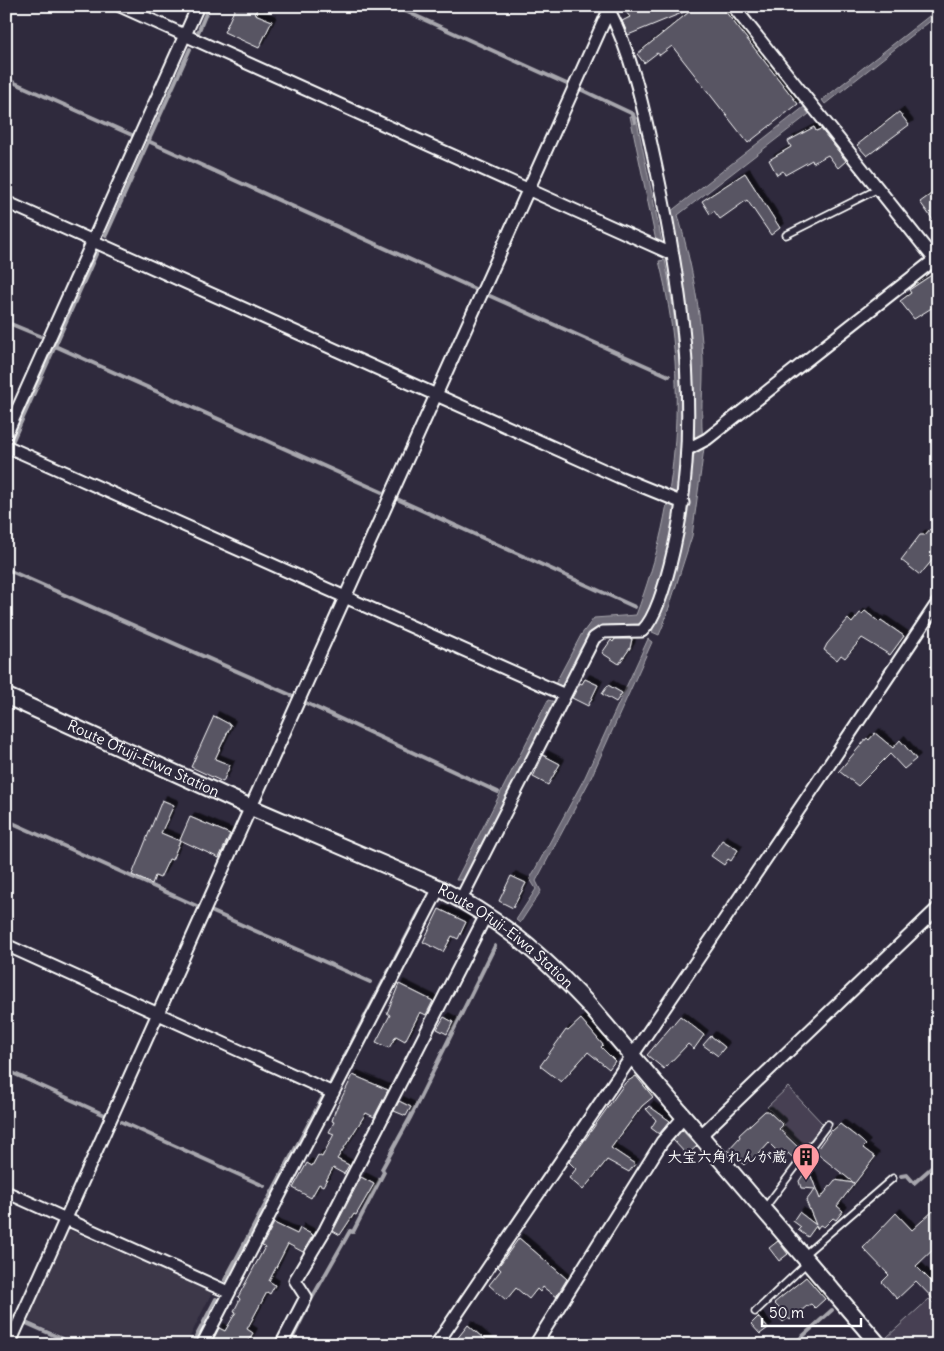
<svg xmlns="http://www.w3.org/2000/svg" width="944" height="1351" viewBox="0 0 944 1351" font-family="Delius,'Klee One',sans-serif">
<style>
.built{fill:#3c3749}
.green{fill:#464152;stroke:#a2a0a8}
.water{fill:#6d6a77;stroke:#a7a6ad}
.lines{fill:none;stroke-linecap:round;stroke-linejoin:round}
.stream{stroke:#a7a6ad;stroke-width:4}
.building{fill:#595564;stroke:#fff;filter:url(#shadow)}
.lane-casing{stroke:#fff;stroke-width:9}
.street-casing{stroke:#fff;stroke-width:15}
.secondary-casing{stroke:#fff;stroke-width:19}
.lane{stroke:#2f2a3d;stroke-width:5.5}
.street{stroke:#2f2a3d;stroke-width:11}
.secondary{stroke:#2f2a3d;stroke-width:15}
.labels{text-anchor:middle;stroke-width:4.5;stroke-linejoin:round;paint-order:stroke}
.street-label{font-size:15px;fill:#fff;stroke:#2f2a3d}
.poi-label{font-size:15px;font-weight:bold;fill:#fff;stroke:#2f2a3d;text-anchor:end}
</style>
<defs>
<filter id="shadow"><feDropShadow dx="4.5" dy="-4.5" stdDeviation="0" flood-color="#0009"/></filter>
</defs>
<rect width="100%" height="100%" fill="#2f2a3d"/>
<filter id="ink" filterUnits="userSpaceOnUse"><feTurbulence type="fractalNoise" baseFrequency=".02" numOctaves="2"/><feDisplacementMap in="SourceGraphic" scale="10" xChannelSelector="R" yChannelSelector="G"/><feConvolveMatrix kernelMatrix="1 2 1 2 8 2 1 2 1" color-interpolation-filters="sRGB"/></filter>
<g filter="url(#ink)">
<path class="built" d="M67 1229 212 1292 186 1345H83L26 1320Z"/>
<path class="green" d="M788 1087 823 1124 803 1149 781 1128 785 1125 767 1107Z
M929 1299 938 1308V1335L926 1345H893L887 1337Z"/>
<path class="water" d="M938 9V15L825 104 822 100Z
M804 107 809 114 678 215C691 261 701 311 703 359 704 388 699 419 704 448L692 536 664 623 659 635 652 632 671 583 682 542 694 454 690 327 670 212Z
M630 116 636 117 662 242 656 241Z
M665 260C684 360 690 464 664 562 658 583 652 605 642 623 629 626 616 623 603 626 584 630 571 669 563 686L555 684 581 635 594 618 636 615C679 503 689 378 659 261Z
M648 639 652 642 590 780 536 881 541 891 520 923 516 920 536 889 530 879 532 875 585 777Z
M548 700 556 702 464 880H456Z"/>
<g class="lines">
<path class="stream" d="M394 6 569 85
M197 35 209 6
M6 79 132 135
M582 90 633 114 635 122
M148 141 475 289
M106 235 190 49
M490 296 669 376
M6 322 40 336
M55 346 384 493
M13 440 97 252
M397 499 635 607
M6 569 293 696
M306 703 498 792
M6 820 199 907
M213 912 370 982
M6 1070 105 1115
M331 1082 425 901
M122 1122 264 1186
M901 1176 907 1175 914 1183 938 1162
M225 1280 323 1097
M6 1314 14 1318
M26 1323 76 1345
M192 1345 216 1299
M289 1345 312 1298 350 1231 353 1232 384 1172 382 1169 410 1118 495 946
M793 1345 832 1310"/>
</g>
<path class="building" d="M236 6H258L255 14 272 21 259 48 224 32Z
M621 6H721L798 104 748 143 672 46 660 55 657 53 644 63 637 54 694 8 628 35 622 21 630 17Z
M899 112 909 125 867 156 857 145Z
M814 127 816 131 821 129 846 161 838 168 828 155 813 163 812 160 785 175 783 171 777 175 769 160 791 147 788 141Z
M745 173 780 228 771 235 747 200 720 219 714 211 710 214 702 201Z
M938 189V227L920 202Z
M933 274 938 280V304L914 319 900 301 911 293 909 290Z
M930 529 938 535V553L920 575 901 560 920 535H925Z
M865 611 879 622 881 620 904 636 890 655 862 638 845 658 841 655 837 660 824 650 827 644 848 619 852 623 860 613 862 614Z
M615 639H632L630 648 619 664 602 653 611 640 613 642Z
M585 679 598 685 588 706 572 698 580 683 582 684Z
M608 685 622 693 616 702 602 694Z
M214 716 231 725 215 759 230 765 223 782 191 767Z
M875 733 893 748 900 740 916 759 904 769 890 754 858 786 839 771 867 738 869 740Z
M543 755 560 764 548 785 533 777Z
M162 800 174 805 161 833 180 841 172 860 169 859 160 878 155 876 152 884 132 875Z
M190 817 230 834 219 858 180 840Z
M722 840 738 850 731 861 728 859 724 865 711 856Z
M511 876 526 883 513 908 499 901Z
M439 909 466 922 458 939 452 936 443 952 423 942Z
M399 984 433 1001 426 1015 420 1012 405 1041 396 1036 389 1048 376 1042 390 1015 387 1013Z
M680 1016 704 1035 694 1049 688 1044 664 1069 647 1055Z
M444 1017 453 1022 447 1034 437 1029Z
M581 1019 603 1045 601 1047 615 1061 609 1069 588 1052 561 1082 540 1066 566 1030 568 1031Z
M711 1036 725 1047 718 1056 703 1045Z
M353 1075 388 1090 374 1117 366 1113 337 1159 349 1165 344 1174 333 1168 323 1186 319 1184 311 1198 293 1188 307 1163 312 1166 318 1155 322 1157 334 1134 329 1132 334 1122 332 1121 335 1111Z
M636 1076 653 1097 642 1106 611 1148 635 1164 629 1172 607 1160 583 1190 569 1178 576 1169 569 1162 625 1083Z
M399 1101 411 1107 406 1116 394 1111Z
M649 1106 670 1121 659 1134 651 1128 656 1120 646 1109Z
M765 1111H768L783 1125 779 1129 800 1149 792 1157 788 1153 784 1158 769 1143 752 1162 749 1160 744 1165 728 1150 740 1137 739 1135Z
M840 1124 862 1141 866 1145 863 1148 875 1157 837 1206 843 1211 836 1220 833 1218 824 1227 820 1225 817 1229 816 1226 808 1237 798 1230 801 1227 793 1221 799 1212 816 1225 806 1201 815 1189 801 1188 799 1181 803 1175 811 1176 820 1199 835 1180 854 1183 815 1152 831 1130 832 1131Z
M682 1130 697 1146 687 1155 673 1140Z
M361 1177 374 1184 356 1215 354 1214 340 1235 333 1231Z
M933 1211 938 1216V1245L916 1266 938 1288V1304L916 1281 897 1299 882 1282 889 1275 863 1248 896 1213 912 1230Z
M274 1223 297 1234 300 1228 313 1235 303 1252 288 1244 269 1281 275 1285 270 1294 267 1292 247 1329 253 1333 246 1345H217L212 1342 219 1328 225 1331 236 1312 234 1311 240 1299 238 1297 265 1247 262 1246Z
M519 1238 567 1279 556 1297 543 1287 540 1292 537 1289 529 1299 516 1288 506 1300 489 1285 501 1270 498 1267Z
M778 1241 788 1254 779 1261 769 1248Z
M806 1277 825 1299 815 1308 811 1304 807 1306 790 1320 788 1318 783 1322 776 1314 781 1310 774 1303Z
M758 1317 768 1328 760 1334 751 1324Z
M468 1325 491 1345H452Z"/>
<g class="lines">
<defs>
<path id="lane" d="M786 235 878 189
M764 1209 828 1124
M804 1255 893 1178
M755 1312 808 1262"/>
<path id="street" d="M120 6 672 254
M733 6 938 264
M6 202 619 477 683 503
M6 435 198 6
M6 446 565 695
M688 449 707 439 934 260
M461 899 594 638 603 632 642 631C656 618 665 584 670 565 703 435 685 302 657 172 645 116 634 58 607 6
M6 945 333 1093
M700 1136 938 908
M6 1192 228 1292
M9 1345 609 10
M202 1345 439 888
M281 1345 306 1297 295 1280 325 1230 486 915
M436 1345C603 1097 773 851 938 602
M535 1345 662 1142 684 1117"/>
<g id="secondary">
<path id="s1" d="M6 696 250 807 439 888C501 920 540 953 587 1003L879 1345"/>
</g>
</defs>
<use href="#lane" class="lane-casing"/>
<use href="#street" class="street-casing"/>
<use href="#secondary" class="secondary-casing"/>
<use href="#lane" class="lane"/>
<use href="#street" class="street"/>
<use href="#secondary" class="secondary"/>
</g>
</g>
<defs>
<symbol id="building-pin" viewBox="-11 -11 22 30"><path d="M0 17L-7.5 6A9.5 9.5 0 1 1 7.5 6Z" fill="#ff9aa2" stroke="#2f2a3d"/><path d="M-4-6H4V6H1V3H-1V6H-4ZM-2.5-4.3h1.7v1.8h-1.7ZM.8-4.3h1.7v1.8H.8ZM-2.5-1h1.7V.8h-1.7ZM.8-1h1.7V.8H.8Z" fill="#111"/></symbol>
</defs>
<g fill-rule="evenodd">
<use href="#building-pin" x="790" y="1141" width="32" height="43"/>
</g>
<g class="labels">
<g class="street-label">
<text dy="5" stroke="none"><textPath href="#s1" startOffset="151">Route Ofuji-Eiwa Station</textPath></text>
<text dy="5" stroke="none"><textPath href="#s1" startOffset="556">Route Ofuji-Eiwa Station</textPath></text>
</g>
<g class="poi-label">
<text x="787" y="1162">大宝六角れんが蔵</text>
</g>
</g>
<rect width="944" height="1351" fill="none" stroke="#2f2a3d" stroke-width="25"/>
<rect x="12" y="12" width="919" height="1326" fill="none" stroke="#fff" stroke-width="2" filter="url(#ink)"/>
<path d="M762 1318v8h99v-8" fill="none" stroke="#ffffff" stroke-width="2.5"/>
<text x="769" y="1318" font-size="15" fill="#ffffff" stroke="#2f2a3d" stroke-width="4" paint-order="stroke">50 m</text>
</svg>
